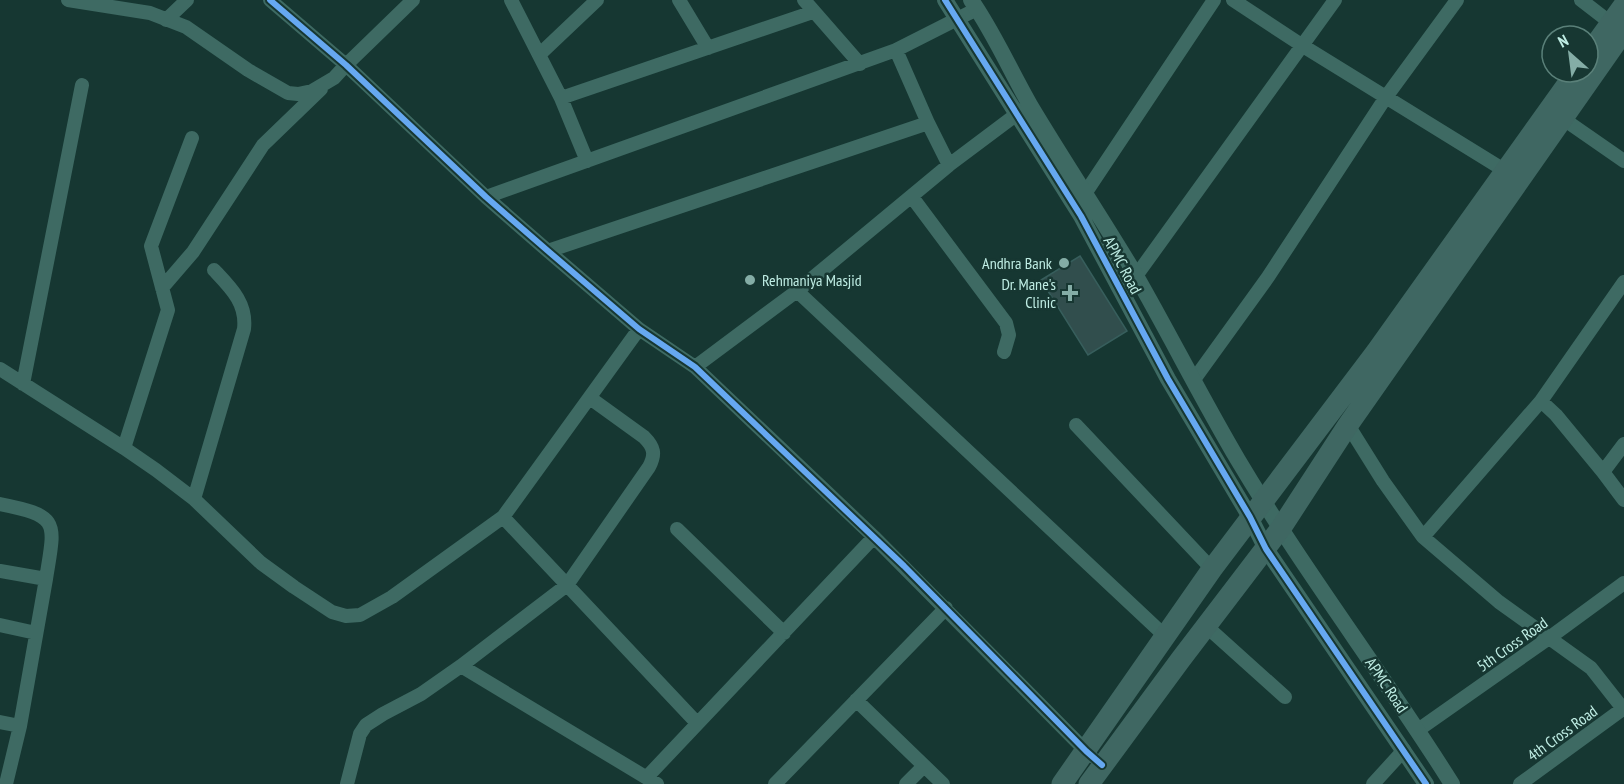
<svg xmlns="http://www.w3.org/2000/svg" width="1624" height="784" viewBox="0 0 1624 784" font-family="'PT Sans Narrow',sans-serif">
<style>
.building{fill:#314e4d;stroke:#375e5c;stroke-width:1.5}
.lines{fill:none;stroke-linecap:round;stroke-linejoin:round}
.minor{stroke:#3e6a63;stroke-width:14}
.tertiary{stroke:#3e6a63;stroke-width:16}
.primary{stroke:#3f6762;stroke-width:21}
.cycleway-casing{stroke:#173732;stroke-width:10}
.cycleway{stroke:#66a8f1;stroke-width:6}
.poi-dot{fill:#84ada6;stroke:#173732;stroke-width:2}
.labels{text-anchor:middle;stroke-width:5;stroke-linejoin:round;paint-order:stroke}
.poi-label{font-size:16px;fill:#bfede4;stroke:#173732;text-anchor:end}
.street-label{font-size:16px;fill:#bfede4;stroke:#173732}
</style>
<rect width="100%" height="100%" fill="#163732"/>
<path class="building" d="M1080 256 1127 331 1088 355 1041 280Z"/>
<g class="lines">
<path class="minor" d="M68 0 150 13 186 27 248 70 288 93 298 94 312 91 334 78 346 65 413 0
M270 0 346 65 486 197 548 251 639 329 695 367 874 537 1091 756
M511 0 561 98 587 161
M679 0 708 48
M804 0 860 64
M1233 0 1303 46 1504 170
M1581 0 1616 27
M166 20 187 0
M896 50 928 123
M540 54 597 0
M561 98 813 12
M1562 118 1624 161
M1086 192 1214 0
M486 197 896 50 977 9
M912 197 1006 323 1009 335 1004 352
M548 251 928 123 949 165 1025 108
M1136 276 1335 0
M162 288 193 252 263 145 321 89
M797 291 1165 636
M695 367 797 291 949 165
M0 369 124 448 156 470 194 499 261 563 294 587 332 612 346 616 360 615 392 597 503 517 639 329
M1193 381 1268 277 1386 97 1457 0
M23 384 82 85
M1541 401 1624 282
M1076 425 1212 569
M1348 425 1383 481 1423 537 1541 401 1556 415 1603 472 1624 444
M124 448 168 310 151 246 192 138
M1603 472 1624 500
M194 499 244 329C247 303 231 288 214 270
M0 504C61 516 55 522 46 579
M503 517 696 722
M677 529 784 633
M1423 537 1499 602 1591 668 1624 710
M0 571 46 579 20 726 6 784
M0 625 36 633
M1206 626 1285 697
M461 666 657 784
M856 700 943 784
M0 722 20 726
M1418 730 1549 638 1624 583
M647 777 874 537
M347 784 360 734 366 725 383 714 421 694 461 666 567 585 649 467C656 454 654 447 644 437L590 398
M775 784 946 608
M906 784 924 766
M1373 784 1404 750
M1520 784 1624 708"/>
<path class="tertiary" d="M945 0 1081 216 1168 379 1250 517 1266 549 1426 784
M971 0C994 33 1010 70 1030 105 1064 162 1101 217 1135 274 1170 335 1202 399 1238 460 1304 571 1383 674 1452 784"/>
<path class="primary" d="M1588 55 1624 5
M1062 784 1212 569 1376 352 1576 72
M1089 784 1181 659 1281 528 1348 425 1624 31"/>
<defs>
<path id="cycleway" d="M270 0 346 65 486 197 548 251 639 329 695 367 904 566 1086 751 1102 765
M945 0 1081 216 1168 379 1250 517 1266 549 1426 784"/>
</defs>
<use href="#cycleway" class="cycleway-casing"/>
<use href="#cycleway" class="cycleway"/>
</g>
<g class="poi-dot">
<circle cx="1064" cy="263" r="6"/>
<circle cx="750" cy="280" r="6"/>
<path d="M1067 284h6v6h6v6h-6v6h-6v-6h-6v-6h6z"/>
</g>
<g class="labels">
<g class="poi-label">
<text x="1052" y="269">Andhra Bank</text>
<text x="762" y="286" text-anchor="start">Rehmaniya Masjid</text>
<text x="1056" y="290">Dr. Mane's<tspan x="1056" dy="18">Clinic</tspan></text>
</g>
<g class="street-label">
<text transform="translate(1123 265) rotate(62)" y="6">APMC Road</text>
<text transform="translate(1512 644) rotate(-35)" y="6">5th Cross Road</text>
<text transform="translate(1387 685) rotate(56)" y="6">APMC Road</text>
<text transform="translate(1562 733) rotate(-36)" y="6">4th Cross Road</text>
</g>
</g>
<g transform="translate(1570 54) rotate(332)"><circle r="28" fill="#173732" stroke="#5a8079" stroke-width="1.5"/>
<path d="M0-4.5L10 22L0 15L-10 22Z" fill="#84ada6"/>
<text y="-9" font-size="16" font-weight="bold" text-anchor="middle" fill="#bfede4">N</text>
</g>
</svg>
